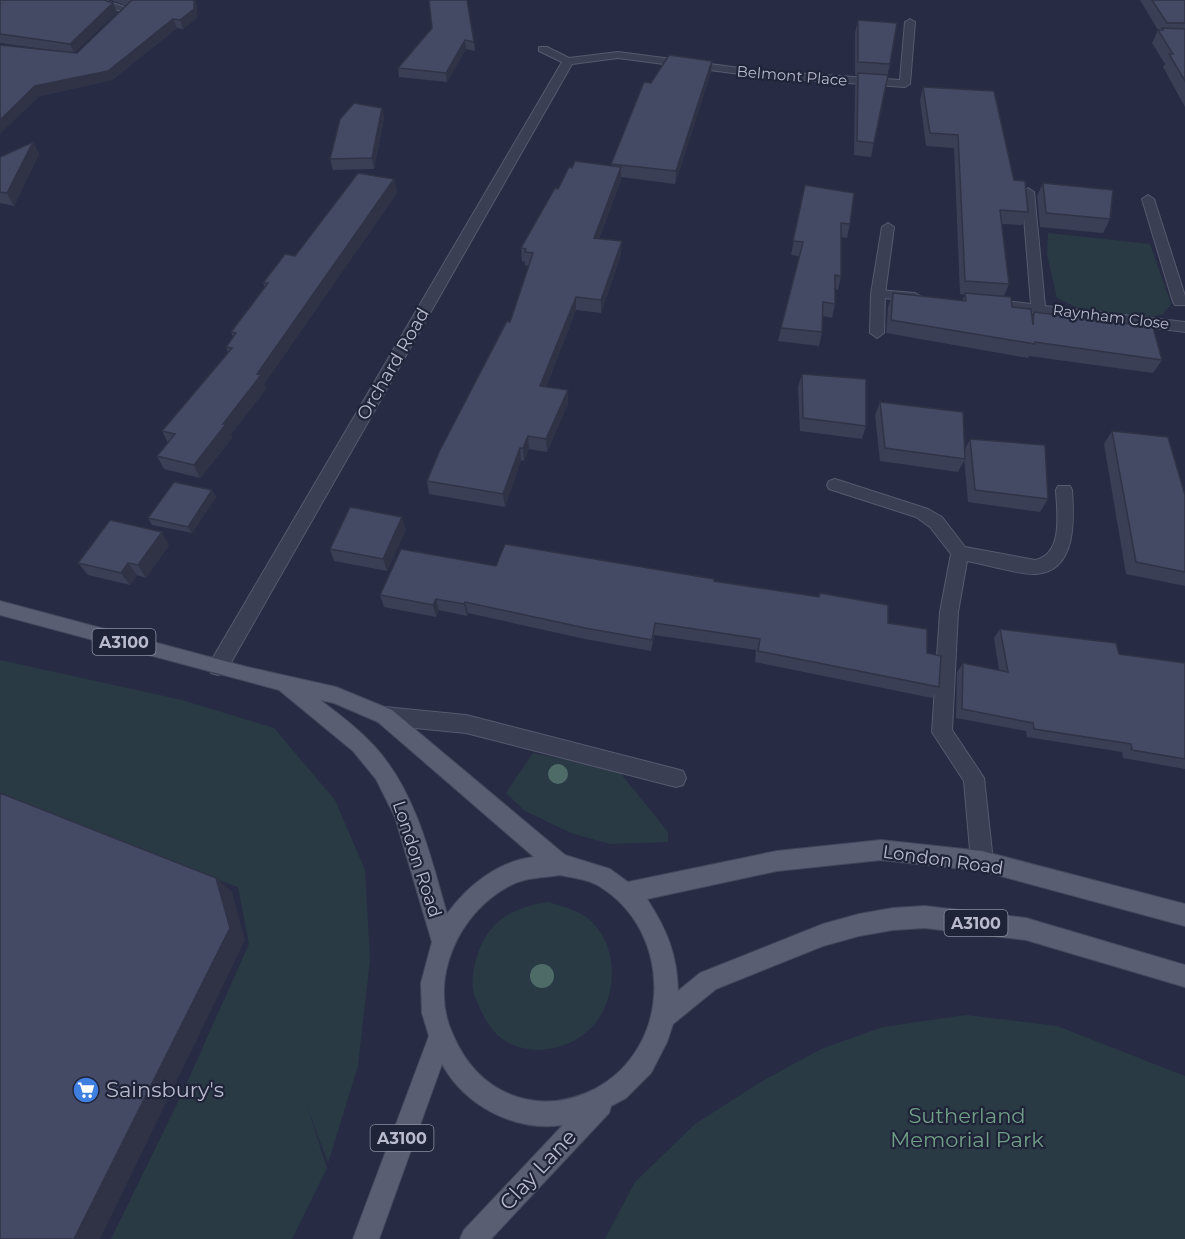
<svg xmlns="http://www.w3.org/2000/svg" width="1185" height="1239" viewBox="0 0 1185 1239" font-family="Montserrat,sans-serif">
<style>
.green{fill:#293a45}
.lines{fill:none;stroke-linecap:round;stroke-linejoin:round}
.lane-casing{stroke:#575a6e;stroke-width:2}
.street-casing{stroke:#575a6e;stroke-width:2}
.primary-casing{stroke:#45485d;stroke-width:2}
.lane{fill:#3b3f53;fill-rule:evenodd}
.street{fill:#3b3f53;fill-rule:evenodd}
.primary{fill:#5a5e73;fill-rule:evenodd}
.tree{fill:#4f6b68}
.wall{fill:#3a3f56}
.shaded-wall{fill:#303346}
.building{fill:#444964;stroke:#303346;stroke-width:1.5}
.labels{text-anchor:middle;stroke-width:4.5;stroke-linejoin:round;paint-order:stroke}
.far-street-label{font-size:15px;fill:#b9bbcd;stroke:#202439}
.shield{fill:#202439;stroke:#8b8ea1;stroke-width:1.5}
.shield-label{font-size:16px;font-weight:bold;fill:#b9bbcd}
.street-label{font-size:18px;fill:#b9bbcd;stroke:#202439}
.near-poi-label{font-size:21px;fill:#b9bbcd;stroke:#202439;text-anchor:start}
.near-park-label{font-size:21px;fill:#709e86;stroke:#202439}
.near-street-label{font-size:21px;fill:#b9bbcd;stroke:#202439}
</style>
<rect width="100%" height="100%" fill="#272c44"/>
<path class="green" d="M1048 233 1150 244 1171 304 1163 314 1147 318 1078 308 1057 298 1047 254Z
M0 660 182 700 274 728 335 800 365 870 370 959 358 1066 328 1163 307 1106 327 1168 292 1239H111L181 1096 249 944 238 887 0 802Z
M533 753 618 770 668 832V842L610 844 571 833 525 811 506 793Z
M548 902C562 906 574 909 586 917 620 942 619 998 592 1027 570 1051 528 1058 501 1038 489 1028 482 1014 476 1000 471 990 472 975 475 964 484 924 509 908 548 902Z
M966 1015 1057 1026 1185 1076V1239H605L635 1182 695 1124 759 1083 821 1049 883 1027Z"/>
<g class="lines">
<defs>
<path id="lane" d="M888 223 894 227 885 294 884 333 877 338 870 333 871 294 882 227Z
M835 479 928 509 942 517 965 547 1035 560C1064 554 1057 512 1056 490L1058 486H1070L1072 490C1074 519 1077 571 1036 574 1019 575 985 564 967 561L958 612 952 730 984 778 993 861 990 868 982 871 974 868 971 861 964 781 932 732 940 612 951 554 930 527 916 517 829 489 827 485 829 481Z"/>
<path id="street" d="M89 0H104L133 10 115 25 110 22 121 11Z
M910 19 915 22 910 84 905 87 763 77 618 58 572 64 225 673 218 675 211 673 209 667 211 661 562 62 539 51V47H547L569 58 618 52 763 71 900 80 905 22Z
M1028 188 1034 192 1045 306 1185 322V332L982 306 980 303 987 299 1031 304 1022 192Z
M1148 195 1154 199 1185 296V305H1175L1173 302 1142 199Z
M878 290 915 293 922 297 915 301 873 297 871 294Z
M385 707 466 715 676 769 683 771 686 778 683 785 676 787 466 733 385 725 378 722 375 716 378 710Z"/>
<path id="primary" d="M0 601 247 667 336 687 392 710 565 855 610 869 628 882 777 851 881 840 982 851 1185 904V926L982 871 881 860 777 871 647 899C667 930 677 954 678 991L700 973 823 924 859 914 893 908 925 906 1026 918 1185 965V987L1026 940 925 928 893 930 859 936 823 946 716 989 673 1024 667 1042 651 1073 626 1098 611 1106 609 1113 491 1239H460L464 1230 563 1125C515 1132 465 1106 442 1064L379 1239H353L429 1036 422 1013 421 983 432 942 395 817 376 779 353 751 279 690 0 615ZM320 700 334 703 378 722 534 857C498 861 467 886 447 914 431 858 416 792 375 747 359 729 339 714 320 700ZM560 875C573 878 588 879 599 886 674 932 673 1047 595 1089 573 1100 550 1105 525 1099 490 1091 467 1067 453 1035 427 980 459 911 511 885 527 877 543 878 560 875Z"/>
</defs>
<use href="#lane" class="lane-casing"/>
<use href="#street" class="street-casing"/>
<use href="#primary" class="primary-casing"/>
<use href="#lane" class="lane"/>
<use href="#street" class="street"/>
<use href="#primary" class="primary"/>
</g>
<g class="tree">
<circle cx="558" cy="774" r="10"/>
<circle cx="542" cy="976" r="12"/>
</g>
<path class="wall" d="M0 0 117 12 74 53 0 43Z
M111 0H195L197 6V18L183 29 177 28 112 80 40 96 77 53 126 6Z
M1140 0H1185V107L1163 67 1165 64 1152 43 1158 30Z
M858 20 890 64 871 157 854 155 855 86 857 75H855V33Z
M432 28 474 42 475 51 466 49 447 82 399 77 398 68Z
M712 61 711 72 675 184 621 177V180L599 239 621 255 601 313 576 310 546 387 568 390V403L547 452 529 449 524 461 521 460 505 507 429 494 427 481 510 322 529 266 525 265V262L522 261 521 248 572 168 611 165V164L651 83Z
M923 87 1014 180 1028 212 1022 225 1002 224 1009 284 1004 296 1012 307 1032 317 1034 312 1162 360 1153 373 1029 356 1028 358 886 333 888 307 893 293 962 301 965 295 960 294 954 148 926 146 920 100Z
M382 108 384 118 374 169 333 170 330 159Z
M33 142 39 154 14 206 0 203V157Z
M394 179 397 193 264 384 266 389 231 434 232 438 200 478 164 469 157 456 168 443 162 431 228 353 226 347 233 337 231 332 265 287 263 283 295 256Z
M1043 183 1110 219 1103 233 1040 227 1037 196Z
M805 185 850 224 847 238 841 237V276L838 290 835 289V304L832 318 823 316 822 332 819 346 778 341 799 256 791 255Z
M802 374 866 426 862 439 800 431 798 387Z
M880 402 964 451 970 439 1048 499 1040 512 968 502 964 457 965 459 958 472 880 461 875 415Z
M1112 431 1185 495V586L1126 574 1104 444Z
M212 490 216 497 192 533 152 525 148 518Z
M406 530 387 571 334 561 330 549Z
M169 545 146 578 137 575 130 585 88 575 78 563Z
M496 566 714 581 818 597 820 593 888 623 927 653 939 687 932 698 755 662 756 650 654 635 651 651 585 639 468 613 467 616 439 610 436 617 384 607 380 595Z
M1000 629 1119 654 1185 663V769L1123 758 1122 752 1027 737 1026 731 956 718 957 672 963 663 999 670 994 638Z"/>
<path class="shaded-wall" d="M194 0H195L197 6V18L183 29 180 20Z
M113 3 117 12 74 53 70 44Z
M173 19 177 28 112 80 40 96 0 134V120L35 86Z
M465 40 466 49 447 82 446 73Z
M712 61 711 72 675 184 676 171Z
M382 108 384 118 374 169 372 158Z
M33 142 39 154 14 206 7 193Z
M621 167V180L594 252V238Z
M394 179 397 193 264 384 266 389 231 434 232 438 200 478 194 465Z
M622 241 621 255 601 313V300Z
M576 297V310L541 399 540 386Z
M568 390V403L547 452 546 439Z
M528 436 529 449 524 461 523 448Z
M520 448 521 460 505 507 503 494Z
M212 490 216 497 192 533 188 527Z
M402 517 406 530 387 571 383 559Z
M162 532 169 545 146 578 138 565Z
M128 563 137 575 130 585 121 573Z
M436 599 439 610 436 617 433 605Z
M465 602 468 613 467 616 464 604Z
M216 878 232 892 245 940 100 1239H74Z"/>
<path class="building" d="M0 0H104L113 3 70 44 0 34Z
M132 0H194V9L180 20 173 19 108 71 35 86 0 120V45L77 53Z
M429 0H467L474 42 465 40 446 73 398 68 432 28Z
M1152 0H1185V23H1167Z
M858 20 897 23 890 64 858 62Z
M1162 28 1185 29V81L1169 54H1173L1158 30H1163Z
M669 55 712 61 676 171 611 164 644 82 651 83Z
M858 73 888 75 874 143 857 141Z
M923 87 994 91 1014 180 1025 181 1028 212 1000 210 1009 284 965 281 958 135 930 133Z
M354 103 382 108 372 158 330 159 340 119Z
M33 142 7 193 0 192V157Z
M575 161 621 167 594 238 622 241 601 300 576 297 540 386 568 390 546 439 528 436 523 448H520L503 494 427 481 439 452 507 321 510 322 533 253 525 252 526 249 521 248 555 188 558 189 569 167 572 168Z
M358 173 394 179 257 374 261 375 223 424H226L194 465 157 456 175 434 162 431 232 348 226 347 236 333 231 332 268 283H263L285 254 295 256Z
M1043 183 1113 190 1110 219 1046 213Z
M805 185 854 193 850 224 841 223V276L835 275V304L823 302 822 332 781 328 803 242 793 241Z
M893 293 966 301 965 293 1011 297 1012 307 1031 309 1033 325 1034 312 1153 327 1162 360 1035 342V344L891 320Z
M802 374 866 379V426L803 418Z
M880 402 963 412 965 459 885 448Z
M1112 431 1168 437 1185 495V572L1136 562Z
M970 439 1045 445 1048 499 975 490Z
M174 482 212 490 188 527 148 518Z
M350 507 402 517 383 559 330 549Z
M110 520 162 532 138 565 128 563 121 573 78 563Z
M505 544 714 579V581L819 597 820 593 888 605V623L927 629V653L941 656 939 687 758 651 760 639 655 623 652 640 585 628 465 602 464 604 436 599 433 605 380 595 401 549 496 566Z
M1000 629 1116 643 1119 654 1185 663V759L1132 750 1131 744 1034 729 1033 723 962 709 963 663 1008 672Z
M0 793 216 878 230 928 74 1239H0Z"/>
<defs>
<symbol id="supermarket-disc" viewBox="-11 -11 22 22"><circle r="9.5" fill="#3f7fe0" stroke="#202439"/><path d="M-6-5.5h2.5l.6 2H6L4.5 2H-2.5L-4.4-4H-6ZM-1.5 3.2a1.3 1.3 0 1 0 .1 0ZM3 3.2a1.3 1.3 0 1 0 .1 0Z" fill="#fff"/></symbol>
</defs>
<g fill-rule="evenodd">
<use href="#supermarket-disc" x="71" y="1075" width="30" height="30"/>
</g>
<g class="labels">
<g class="far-street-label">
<text transform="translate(792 76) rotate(5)" y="5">Belmont Place</text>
<text transform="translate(1111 317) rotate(7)" y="5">Raynham Close</text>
</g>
<g class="shield">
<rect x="92.5" y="629" width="63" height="26" rx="4.5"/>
<rect x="944.5" y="910" width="63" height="26" rx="4.5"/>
<rect x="370.5" y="1125" width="63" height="26" rx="4.5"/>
</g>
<g class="shield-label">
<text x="124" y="648">A3100</text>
<text x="976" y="929">A3100</text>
<text x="402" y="1144">A3100</text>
</g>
<g class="street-label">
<text transform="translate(393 364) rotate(-60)" y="6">Orchard Road</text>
<text transform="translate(417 859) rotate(72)" y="6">London Road</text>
<text transform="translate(943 860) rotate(8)" y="6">London Road</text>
</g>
<g class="near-poi-label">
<text x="106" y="1097">Sainsbury's</text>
</g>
<g class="near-park-label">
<text x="967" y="1123">Sutherland<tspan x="967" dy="24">Memorial Park</tspan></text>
</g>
<g class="near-street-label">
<text transform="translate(538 1170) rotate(-47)" y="7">Clay Lane</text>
</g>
</g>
</svg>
